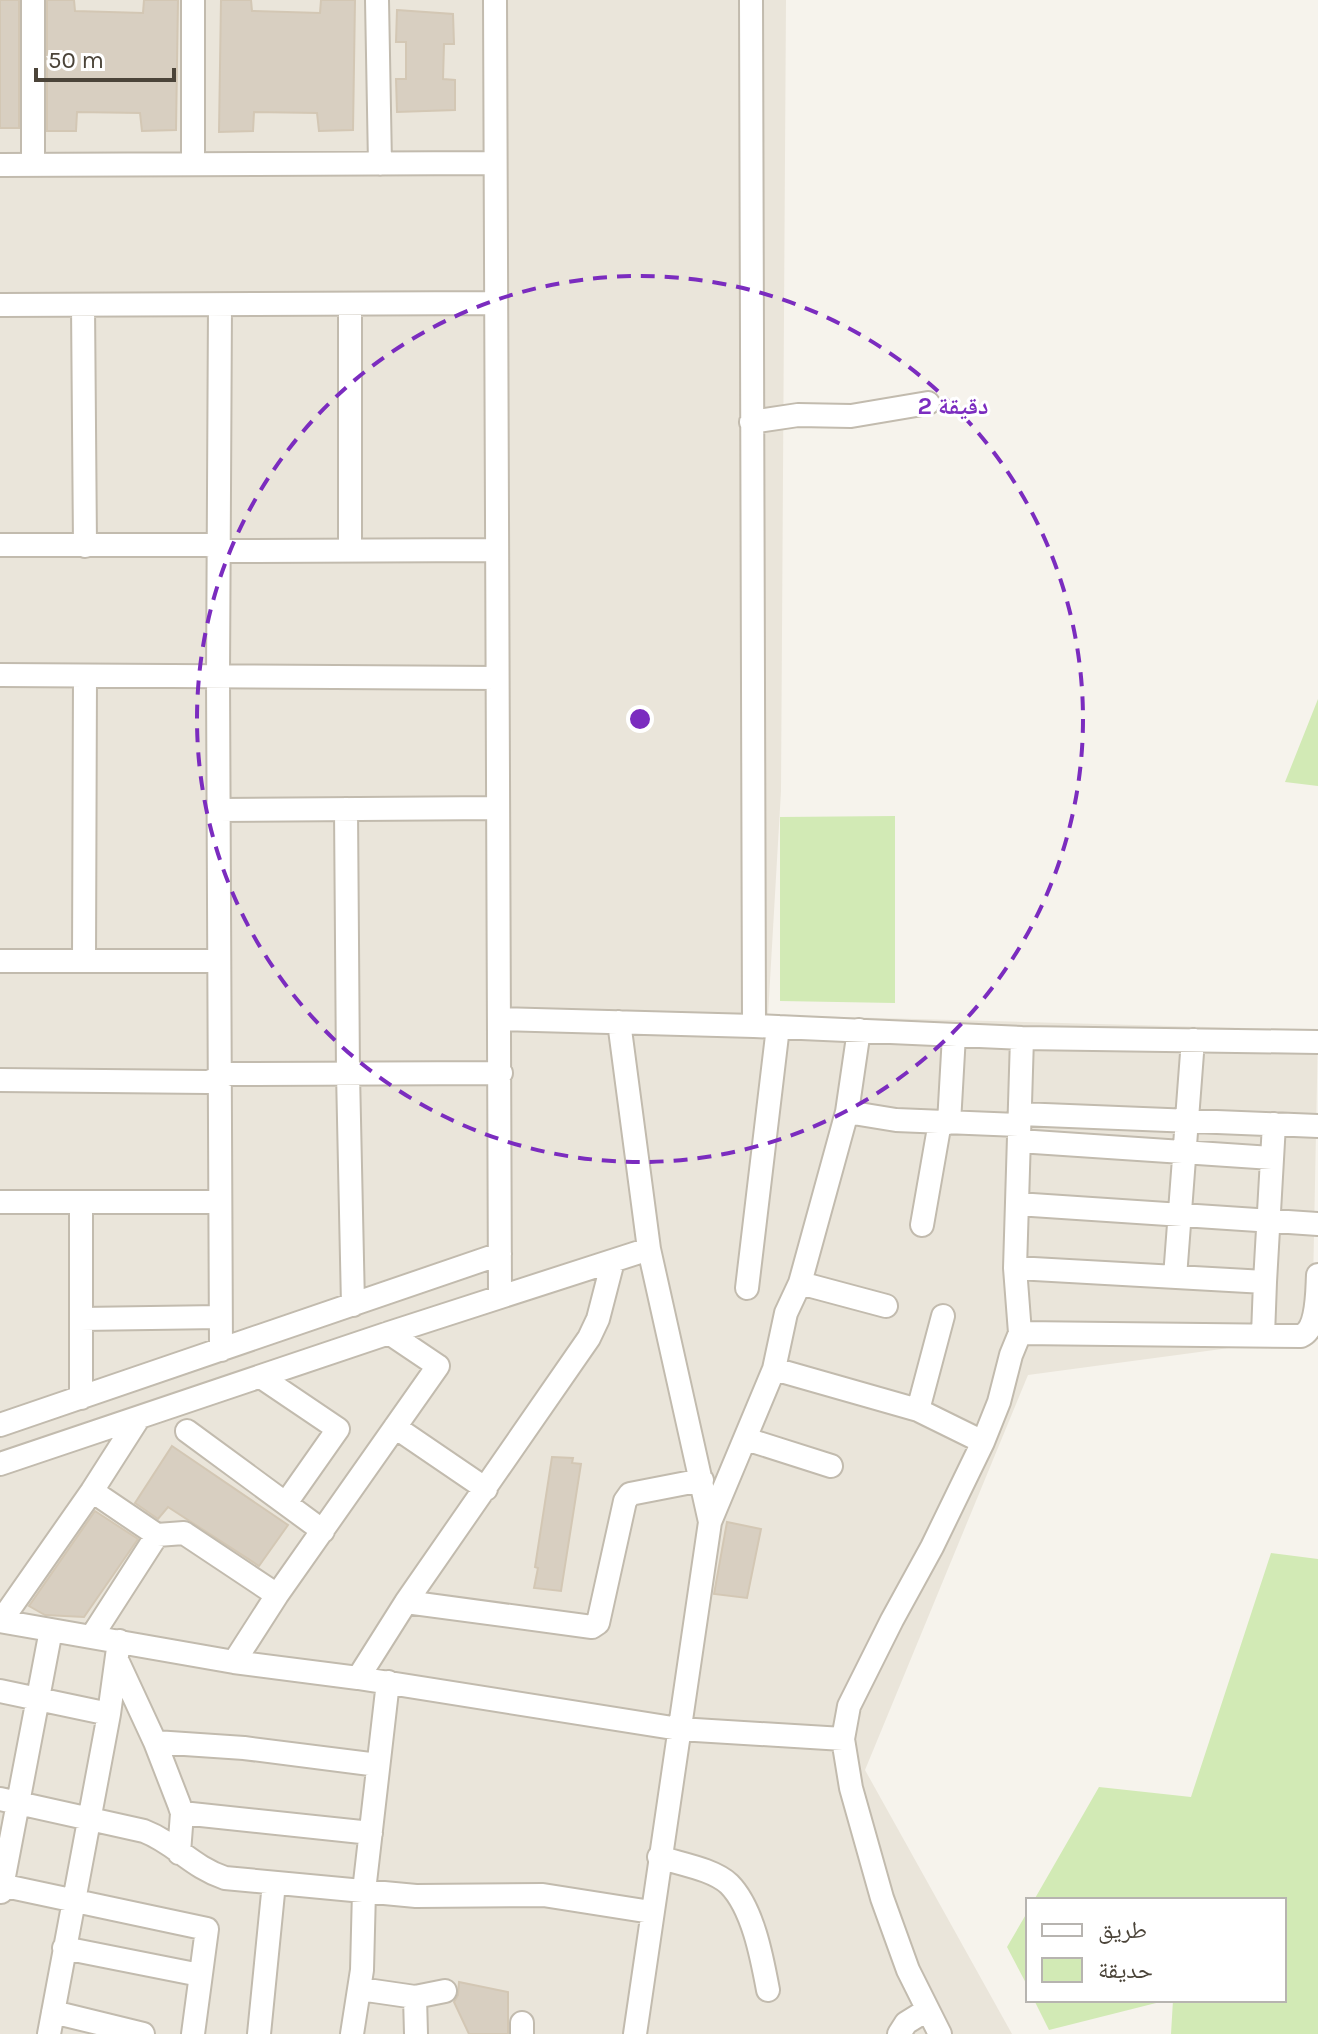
<svg xmlns="http://www.w3.org/2000/svg" width="1318" height="2034" viewBox="0 0 1318 2034" font-family="Karla,'Noto Naskh Arabic',sans-serif">
<style>
.residential{fill:#eae5da}
.green{fill:#d2eab5}
.building{fill:#d8cfc1;stroke:#d3c7b4;stroke-width:2}
.lines{fill:none;stroke-linecap:round;stroke-linejoin:round}
.minor-casing{stroke:#c2bbae;stroke-width:26}
.minor{stroke:#fff;stroke-width:22}
.ring{fill:none;stroke:#7b2cbf;stroke-width:4;stroke-dasharray:14 10}
.centre{fill:#7b2cbf;stroke:#fff;stroke-width:4}
.ring-label{font-size:24px;text-anchor:middle;font-weight:bold;fill:#7b2cbf;stroke:#fff;stroke-width:6;stroke-linejoin:round;paint-order:stroke}
</style>
<rect width="100%" height="100%" fill="#f6f3ec"/>
<path class="residential" d="M0 0H786L781 791 768 1015 1318 1030 1312 1337 1028 1375 865 1770 1012 2034H0Z"/>
<path class="green" d="M1318 699V786L1285 782Z
M895 816V1003L780 1001V817Z
M1271 1553 1318 1559V2034H1171L1173 2000H1284V1900H1034L1099 1787 1191 1797Z
M1028 1911V1987L1007 1947Z
M1034 2000H1168L1049 2030Z"/>
<path class="building" d="M0 0H19V128H0Z
M47 0H74L75 11 143 13 144 0H178L176 130 142 131 140 113 77 112 76 131H47Z
M221 0H251L252 11 320 13 321 0H355L353 130 319 131 317 113 254 112 253 131 219 132Z
M397 10 453 14 454 44H444L443 79 455 80V110L397 112 396 79H406V42H396Z
M172 1446 288 1525 259 1566 168 1507 158 1519 135 1503Z
M552 1457 573 1458 572 1463 581 1464 561 1591 534 1588 538 1568 535 1567Z
M95 1511 138 1539 84 1617 45 1615 29 1606Z
M727 1522 761 1529 747 1598 714 1594Z
M459 1982 508 1992V2034H469L454 2002 458 1995Z"/>
<g class="lines">
<defs>
<path id="minor" d="M377 0 380 164
M495 0 500 1297
M751 0 754 1026
M193 164V0
M0 165 495 163
M33 165V0
M0 305 496 303
M83 305 85 546
M220 305 218 677 221 1350
M751 422 798 415 851 416 928 403
M0 545H208L231 551 497 550
M350 550V304
M0 675 497 678
M346 809 348 1073 353 1305
M218 810 498 808
M0 961H218
M84 961 85 676
M501 1019 754 1026 1022 1038 1318 1042
M619 1022 649 1249 710 1522 635 2034
M0 1080 208 1082 229 1074 501 1073
M847 1112 896 1120 1019 1125
M1020 1114 1318 1126
M949 1123 954 1035
M1019 1141 1272 1158
M0 1202H219
M1017 1204 1318 1224
M922 1225 940 1122
M1015 1268 1265 1282 1263 1335
M1175 1277 1193 1040
M1265 1282 1274 1124
M800 1283 886 1306
M747 1288 778 1027
M81 1319 220 1317
M1020 1333 1301 1336C1318 1329 1317 1293 1318 1275
M774 1369 918 1410 983 1442
M261 1377 338 1429 286 1503
M81 1398V1202
M918 1410 943 1316
M0 1425 500 1254
M395 1427 486 1489
M187 1431 323 1531
M746 1439 831 1466
M0 1464 389 1333 649 1249
M92 1491 157 1535 184 1533 277 1595
M710 1522 774 1369 786 1313 800 1283 847 1112 859 1030
M406 1602 592 1627 598 1623 625 1501 630 1494 702 1480
M0 1621 234 1662 358 1678 679 1729 843 1739
M1 1621 92 1491 138 1419
M92 1636 157 1535
M117 1660 155 1742 179 1804 182 1813 179 1853
M234 1662 277 1595 438 1366 389 1333
M358 1678 406 1602 589 1338 598 1319 613 1261
M0 1691 109 1714
M155 1742 244 1748 378 1765
M0 1799 144 1831C175 1843 192 1867 225 1878L416 1896 543 1895 651 1912
M182 1813 371 1833
M659 1857C680 1864 713 1869 729 1884 753 1908 762 1958 768 1990
M0 1877 10 1887 207 1929 193 2034
M1 1892 51 1630
M64 1948 200 1975
M360 1989 415 1997 416 2034
M415 1997 445 1991
M53 2012 143 2034
M522 2023V2034
M49 2034 109 1714 119 1641
M259 2034 274 1883
M352 2034 362 1970 364 1891 388 1682
M899 2034 906 2023 927 2010
M940 2034 908 1970 882 1898 851 1788 843 1739 849 1706 892 1620 932 1547 983 1442 999 1402 1011 1355 1020 1333 1015 1268 1022 1038"/>
</defs>
<use href="#minor" class="minor-casing"/>
<use href="#minor" class="minor"/>
</g>
<circle class="ring" cx="640" cy="719" r="443"/>
<circle cx="640" cy="719" r="12" class="centre"/>
<g class="ring-label">
<text x="953" y="414">2 دقيقة</text>
</g>
<rect x="1026" y="1898" width="260" height="104" fill="#ffffff" stroke="#b7b4b0" stroke-width="2"/>
<rect x="1042" y="1924" width="40" height="12" fill="#ffffff" stroke="#b7b4b0" stroke-width="2"/>
<text x="1098" y="1938" font-size="24" fill="#4b4439">طريق</text>
<rect x="1042" y="1958" width="40" height="24" fill="#d2eab5" stroke="#b7b4b0" stroke-width="2"/>
<text x="1098" y="1978" font-size="24" fill="#4b4439">حديقة</text>
<path d="M36 68v12h138v-12" fill="none" stroke="#4b4439" stroke-width="4"/>
<text x="48" y="68" font-size="24" fill="#4b4439" stroke="#ffffff" stroke-width="6" paint-order="stroke">50 m</text>
</svg>
